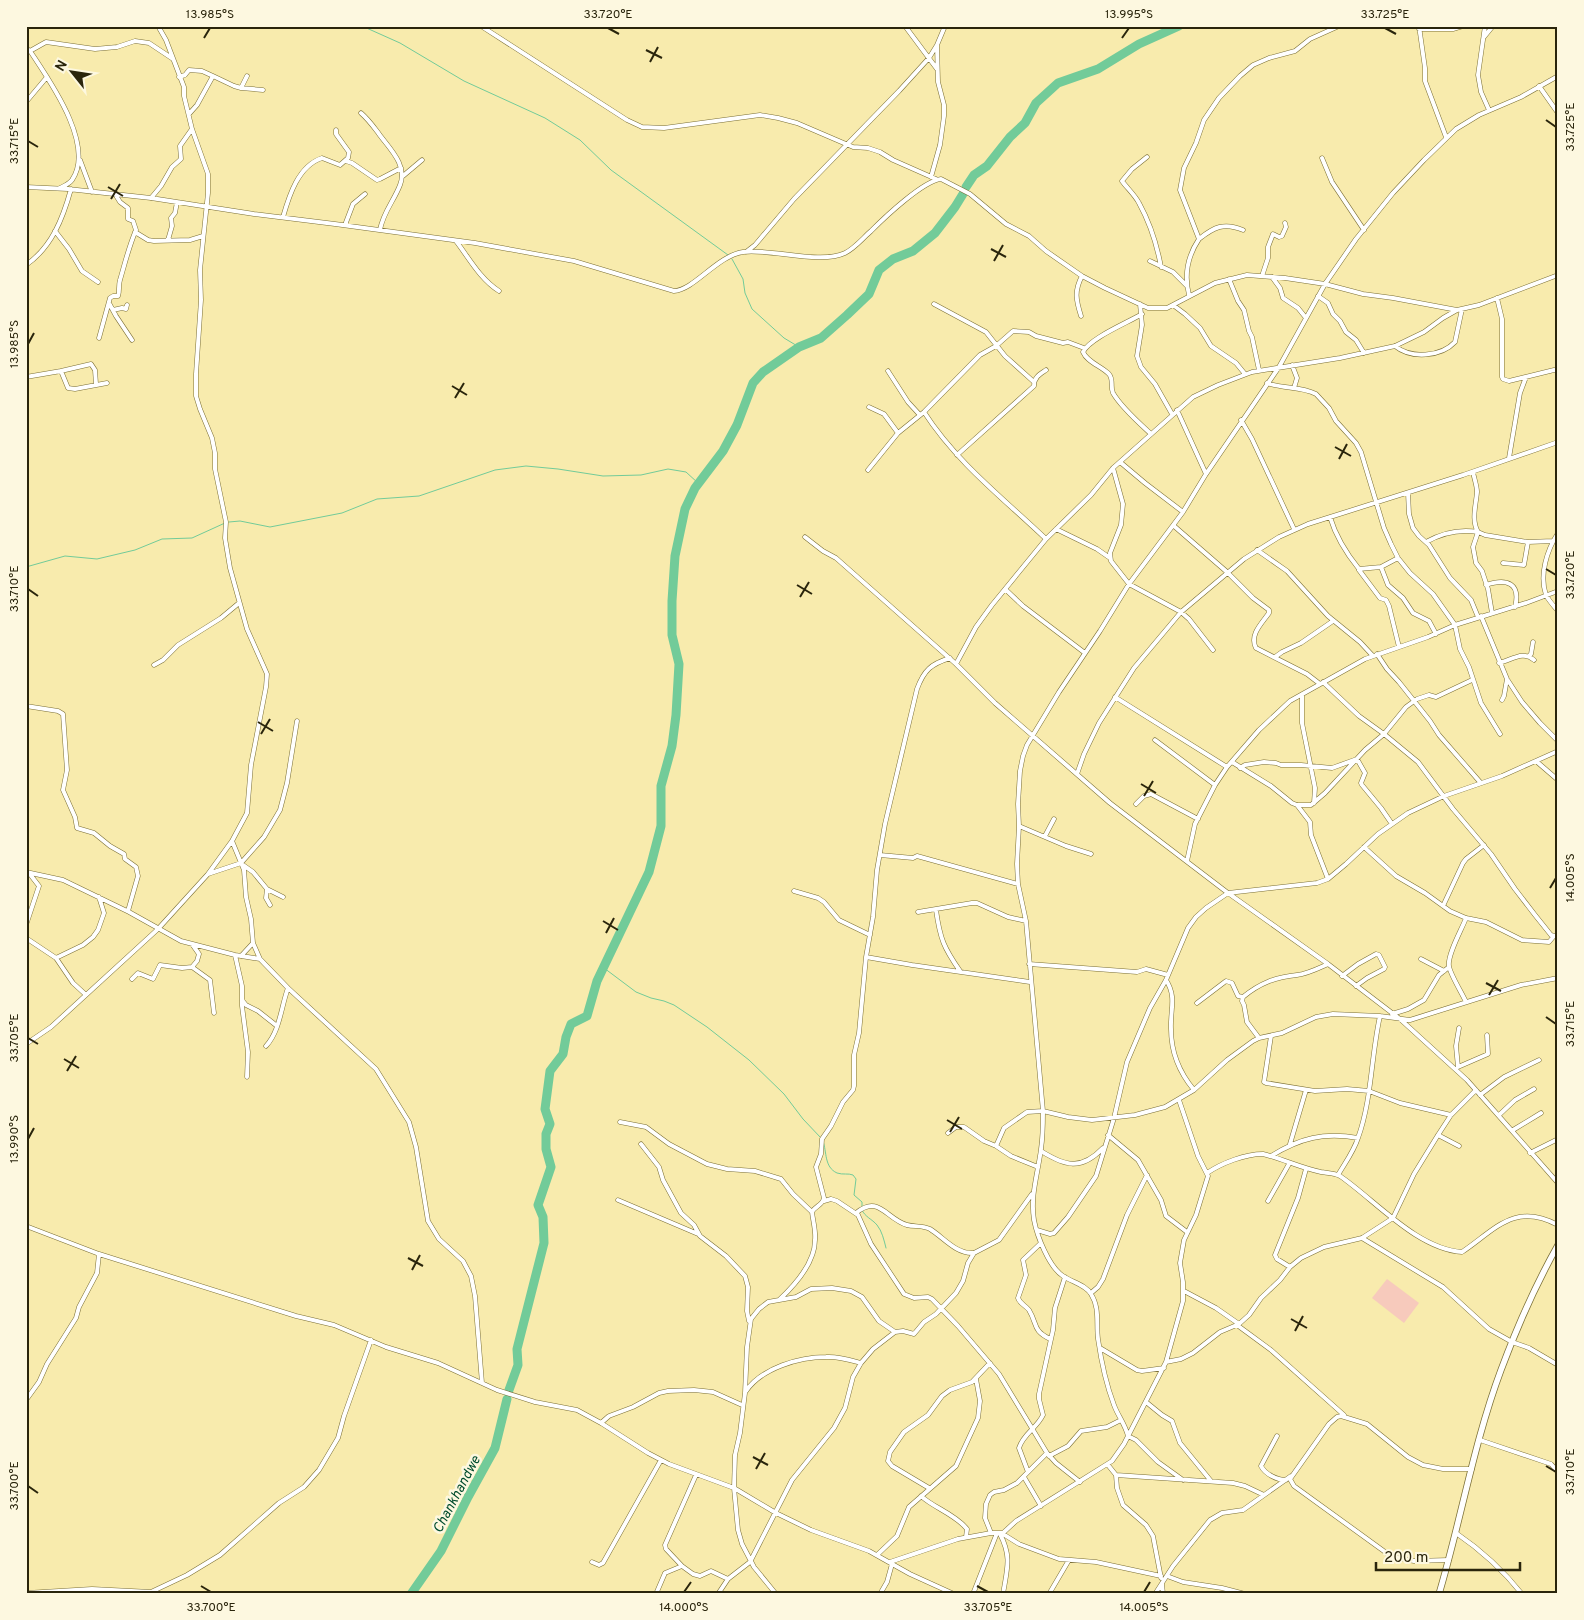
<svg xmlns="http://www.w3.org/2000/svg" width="1584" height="1620" viewBox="0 0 1584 1620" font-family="Overpass,sans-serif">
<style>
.green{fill:#f7cabc}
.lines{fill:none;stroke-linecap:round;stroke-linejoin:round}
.stream{stroke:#72cb99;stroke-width:1}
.river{stroke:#72cb99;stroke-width:9}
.street-casing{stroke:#7b6f35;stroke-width:5}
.secondary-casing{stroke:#7b6f35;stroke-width:7}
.street{stroke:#fff;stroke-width:4}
.secondary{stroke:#fff;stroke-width:5.5}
.ticks{fill:none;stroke:#2a250c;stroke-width:2}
.labels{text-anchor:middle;stroke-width:5;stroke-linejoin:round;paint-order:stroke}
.water-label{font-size:14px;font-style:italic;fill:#024d2e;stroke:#fdf8e0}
.neatline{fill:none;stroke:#2a250c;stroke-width:2}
.ticks-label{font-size:12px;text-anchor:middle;fill:#2a250c}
</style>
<rect width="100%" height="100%" fill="#f8ebad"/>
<path class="green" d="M1387 1279 1419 1303 1404 1323 1372 1298Z"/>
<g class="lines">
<path class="stream" d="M362 26 400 43 464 81 545 118 580 140 611 170 728 255
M1173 26 1178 28
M732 259 743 279 745 293 752 309 784 338 799 347
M229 522 240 521 270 527 342 513 377 499 419 496 495 470 526 466 558 469 603 476 641 475 668 469 686 472 698 483
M26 567 65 556 97 559 135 550 162 539 192 538 225 523
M604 968 636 992 651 998 664 1001 674 1005 707 1027 749 1060 784 1094 803 1119 821 1138
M823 1141C827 1152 824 1167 837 1173 843 1175 848 1173 853 1175L856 1179 854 1195 862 1202V1206
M862 1210C865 1217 872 1219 877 1225 882 1231 884 1240 886 1248"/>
<path class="river" d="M966 187 974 175 987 166 1010 137 1025 123 1036 103 1058 83 1098 69 1139 44 1179 26
M509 1390 518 1365 517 1349 544 1243 543 1217 538 1205 551 1167 546 1149V1134L550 1124 545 1109 550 1071 563 1054 566 1037 571 1024 587 1016 597 981 649 872 661 826V786L672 746 676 715 679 664 672 635V601L675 556 685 509 695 488 723 451 737 425 753 383 763 372 799 347 821 338 847 315 869 294 879 270 893 259 913 251 935 233 955 207 963 194
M411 1594 441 1551 468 1497 495 1448 507 1399"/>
<defs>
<path id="street" d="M481 26 627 120 642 127 664 128 760 115 778 118 797 123 853 147 868 148 880 152 893 160 936 179
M905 26 937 69
M1419 26 1425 68V81L1446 137
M1485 26 1478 75 1481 92 1489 110
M1419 29H1453L1463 26
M1484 37 1493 26
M26 48 30 51C49 80 96 145 72 180 69 184 64 186 60 188
M30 51 46 42 95 49 117 47 135 41 149 43 173 59
M179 77 185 75 189 70 202 71 213 76
M1539 86 1558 113
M241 88 263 90
M26 102 47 77
M361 113C369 120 373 126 379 134 389 148 408 165 400 185 394 201 383 212 380 230
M189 114 197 105 213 76 234 86 241 88 247 76
M1147 157 1132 169 1122 181C1127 188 1135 195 1139 203 1150 223 1157 245 1161 267
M1322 158 1332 182 1364 230
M80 160 92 192
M346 161 352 163 377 180 380 179 401 168
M403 176 422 160
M931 177 940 145 944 116V105L938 82 937 45 945 26
M26 187 68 189 151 198 254 214 335 224 475 243 574 261 674 291C694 290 717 256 743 252 770 248 820 265 845 253 855 248 863 238 871 231 885 217 923 181 941 179L970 194 1006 224 1029 236 1046 251 1082 276 1105 288 1148 308H1167L1215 283 1247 275 1285 278 1325 284 1363 294 1393 298 1457 310
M151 198 161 186 172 167 181 159 180 146 192 129
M283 217C289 196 298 166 322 158L340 165 348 158 349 152 336 134V130
M345 225 353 204 365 194
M55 231 69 249 82 271 98 282
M135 232 148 240 154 241 190 240 203 236
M1199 239C1214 227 1224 222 1243 230
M168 240 172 226 171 218 175 213 177 202
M456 241C469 258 480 279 499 291
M746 252 755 245 794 199 899 91 929 58 937 45
M1150 261 1173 272 1187 286
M26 265C52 247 63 218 71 189
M1262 276 1268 258V247L1273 234 1279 237 1282 236 1286 227 1285 223
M1272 277 1280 288 1283 298 1298 308 1306 318
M1229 279 1238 301 1244 310 1249 331 1252 337 1259 370
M1189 295C1184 275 1187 257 1199 239L1180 190 1184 168 1196 143 1204 120 1219 98 1240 76 1253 65 1269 58 1295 51 1310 39 1339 26
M1318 296 1328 303 1333 314 1340 321 1346 332 1356 340 1364 353
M1497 298 1502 319V377L1503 379 1509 381 1554 370 1558 371
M109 303 116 316 132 340
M934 304 986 332 1005 356 1034 382
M1140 304 1142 325 1137 356 1141 367 1155 384 1172 414
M1173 305 1185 314 1200 328 1211 346 1236 363 1245 374
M113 310 122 308 126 309 127 305
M1142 314C1127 323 1090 338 1083 352 1087 362 1101 366 1109 374 1114 380 1110 387 1113 393 1121 407 1138 422 1150 433
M1081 316C1076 300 1074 291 1082 276
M99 338 110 298 113 296H118C120 291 118 286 120 280 125 263 129 246 136 230L133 221 128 219V208L120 202 115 194
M1395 346C1411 359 1441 357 1455 342L1462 309
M1292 365 1297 378 1294 388
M61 371 91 364 95 370 96 384
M888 371 908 402 919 414
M26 377 61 371 68 388 75 389 107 383
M1267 383C1283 389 1301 386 1316 394L1329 408 1336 421 1356 443 1361 452 1384 528 1391 544 1398 558 1410 573 1433 594 1455 625 1460 649 1469 667 1481 703 1500 734
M869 407 884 414 898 433
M1177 410 1206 474
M924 412C957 463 1003 498 1046 539
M1241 420 1252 439 1294 529
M957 455 1034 386C1034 377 1040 374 1046 370
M1509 458 1520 393 1526 377
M1120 462 1145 483 1183 512
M1113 468 1123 504 1121 525 1110 553 1111 561 1129 584 1181 612 1189 619 1213 650
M868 470 898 433 924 412 980 355 996 346 1013 331 1029 332 1036 336 1063 343 1068 342 1084 348
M1473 472C1474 478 1477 486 1477 492 1476 505 1471 520 1478 532L1485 535 1528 542 1553 541
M1408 493 1409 514 1413 528 1419 536 1429 545 1450 578 1471 600 1478 617
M1330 517C1336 537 1346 553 1359 569L1381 567 1398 558
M1174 526 1227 572 1253 598 1269 610V613C1262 623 1249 635 1256 648L1307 674 1320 684
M1056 529 1097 549 1110 558
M1558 533C1547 550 1539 575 1546 595 1549 601 1554 606 1558 611
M805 537 823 551 836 558 956 664 995 703 1110 803 1228 893 1328 964 1400 1019 1467 1080 1558 1183
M1426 542C1442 533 1460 529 1478 532L1473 547 1476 563 1482 571 1488 589 1492 613
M1257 550 1287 571 1328 616 1360 642 1373 656
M1503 563 1524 565 1528 542
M1381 567 1388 585 1403 598 1413 613 1429 621 1436 634
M1359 570 1380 598 1386 600 1389 606 1399 647
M1486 585C1507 578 1521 583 1515 607
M1005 589 1023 606 1085 653
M1481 616 1507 679 1522 702 1540 723 1558 741
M1377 654 1387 669 1399 682 1430 721 1439 735 1480 782
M1529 656 1531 654 1533 642
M1275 657 1282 652 1301 643 1333 621
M1499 663C1512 660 1523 650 1534 660
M956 664 976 627 992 605 1046 539 1091 495 1113 468 1193 397 1218 385 1252 372 1340 358 1395 346 1424 332 1443 318 1457 310 1479 305 1558 275
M154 665 163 660 178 645 221 618 239 603
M1323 682 1359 716 1384 734 1418 762 1453 809 1491 854 1515 889 1535 915 1551 935 1558 937
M1302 695V723L1315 788 1314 803
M1115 697 1227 767
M1502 700 1504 696 1507 679
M26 706 58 711 63 714 67 770 63 790 75 817 77 828 94 833 110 846 124 854 125 859 136 867 138 876 128 911
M1155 740 1215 785
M1536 761 1558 780
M1232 762 1271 786 1292 803 1297 805H1311L1325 793 1365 750 1384 734 1406 707 1417 699 1429 695 1436 697 1472 680
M1240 768 1245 765 1264 762 1276 763 1281 765H1301L1332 768 1357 759 1365 773 1361 783 1362 785 1381 808 1392 824
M1077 774 1084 754 1099 723 1134 668 1181 612 1244 559 1279 537 1308 524 1463 475 1558 442
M1136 804 1144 796 1151 794 1198 819
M1297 805 1310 822 1311 835 1328 879
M1019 826 1066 846 1091 854
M1045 836 1054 819
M232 841 244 870 246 897 251 919 253 943 260 959 288 988 376 1069 409 1122 416 1147 428 1221 439 1239 463 1261 471 1276 475 1296 482 1383
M1364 847 1396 876 1425 893 1450 911 1466 918 1486 922 1522 940 1549 942 1554 936
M880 855 913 858 917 856 1018 884
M1187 861 1195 824 1215 785 1227 767 1259 730 1290 701 1365 659 1428 637 1455 625 1526 603 1558 591
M243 865 253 872 267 889 283 897
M26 872 63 880 129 912 181 941 235 955 260 959
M208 874 241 863 264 837 280 810 287 783 297 721
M267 889 266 898 270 905
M794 891 818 898 824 902 839 920 870 935
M1443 906 1463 863 1466 859 1484 845
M936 910C940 939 944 948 960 971
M918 912 972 903H977L1008 917 1026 921
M26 925 39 886 29 873
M26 938 56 958 73 983 85 994
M192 944 199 954 197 961 192 967 210 980 214 1013
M235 955 242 986V1006L248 1052 247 1077
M241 956 253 943
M866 957 912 965 1030 982
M56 958 83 945 93 937 98 930 104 913 99 897
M1421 959 1444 971
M1029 964 1137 972 1146 969 1168 975
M1342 976 1358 964 1376 954 1379 955 1385 967 1384 969 1367 978 1356 986
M132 979 138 973 153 979 160 965 182 968 192 967
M1166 980C1177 997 1170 1010 1171 1029 1171 1053 1179 1072 1194 1090
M242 1000 246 1005 258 1011 277 1026
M1466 1002C1462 993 1450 974 1449 966 1447 955 1462 929 1466 918
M1197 1003 1226 981 1232 983 1238 996 1243 997
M1392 1014 1408 1009 1424 1000 1439 975 1449 967
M1271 1036 1264 1082 1266 1083 1315 1091 1347 1089 1369 1091 1400 1103 1451 1115
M1259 1038 1247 1022 1244 1005 1242 1001 1243 997C1260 983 1276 977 1297 975 1307 974 1319 968 1328 964
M26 1044 51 1027 158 929 208 874 232 841 247 813 251 765 266 687 267 674 247 629 230 568 225 538 226 522 215 469V453L212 438 200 409 196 396V374L201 300 200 270 208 193V174L192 129 184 96V87L166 40 158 26
M266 1046C280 1031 281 1007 288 988
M1458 1067 1488 1054 1487 1035
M1458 1067 1456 1046 1459 1028
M1480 1095 1504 1077 1539 1060
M1499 1115 1515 1100 1534 1089
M620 1122 646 1127 669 1144 707 1164 727 1169 755 1171 781 1179 793 1194 812 1212
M1513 1130 1541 1113
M948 1133 956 1127H964L984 1141 996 1146 1011 1156 1038 1167
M1108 1135 1138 1160 1161 1200 1166 1216 1187 1232
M1438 1135 1459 1146
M641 1144 659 1167 663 1180 681 1213 694 1225 700 1236 726 1256 745 1276 748 1287 747 1311 749 1321
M1290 1144 1306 1090
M996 1146 1004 1128 1027 1112 1043 1111 1068 1117 1092 1120 1135 1115 1165 1107 1194 1090 1227 1060 1253 1041 1259 1038 1282 1033 1316 1017 1333 1014 1380 1016 1410 1020 1521 985 1558 978
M1041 1151C1065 1166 1081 1171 1103 1148
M1530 1153 1558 1139
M1271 1156C1300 1138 1324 1132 1358 1138
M1207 1173C1222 1163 1245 1154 1263 1154 1283 1159 1301 1168 1321 1172 1327 1173 1335 1173 1340 1176 1375 1200 1417 1249 1462 1252 1496 1229 1514 1202 1558 1225
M1338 1175C1345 1163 1354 1151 1358 1138 1372 1099 1371 1056 1380 1016
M618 1200 698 1234
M824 1201 831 1199 837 1201 858 1215 871 1244 904 1294 914 1298 928 1297 932 1299 958 1326 999 1374 1047 1453 1056 1463 1080 1482
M1268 1201 1289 1164
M856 1213C879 1194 886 1219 907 1225 914 1227 922 1225 930 1229 943 1237 956 1254 973 1253
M26 1226 99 1254 296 1316 334 1325 386 1347 438 1363 497 1390 535 1402 577 1410 601 1423 648 1453 669 1464 734 1488 776 1513 811 1530 869 1551 910 1574 954 1594
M1037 1230 1050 1234 1054 1233 1068 1217 1096 1176 1114 1118 1127 1062 1150 1008 1166 980 1188 928 1196 917 1206 908 1228 893 1317 883 1328 879 1346 864 1378 834 1408 813 1444 796 1502 776 1558 751
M1362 1238 1443 1287 1489 1329 1512 1342 1529 1348 1558 1365
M1041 1243 1023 1260 1026 1275 1018 1298C1020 1304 1025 1305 1029 1310 1038 1325 1032 1330 1050 1339
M1290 1267 1277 1259 1275 1255 1298 1198 1306 1169
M1184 1291 1216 1308 1239 1324
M1091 1293 1098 1287 1103 1279 1127 1215 1147 1175
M779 1300C795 1285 815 1263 815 1240 816 1231 813 1221 812 1212 815 1206 823 1205 824 1198L816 1167 821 1154 822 1139 831 1126 843 1102 853 1090 854 1086V1055L859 1033 866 957 873 917 877 870 885 824 917 689C924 670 931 664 950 658
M1237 1325 1271 1350 1344 1415
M1100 1348 1137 1370 1142 1371 1164 1368
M1166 1362 1181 1359 1193 1353 1220 1332 1239 1324 1249 1315 1261 1298 1280 1280 1290 1267 1301 1258 1324 1247 1362 1238 1393 1218 1414 1174 1438 1135 1451 1115 1476 1090
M746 1391C762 1368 799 1357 826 1357 838 1356 850 1360 861 1363
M26 1400 39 1382 47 1364 76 1318 79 1307 97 1273 99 1254
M1146 1402 1162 1415 1172 1421 1180 1443 1211 1481
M601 1423 609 1416 633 1407 659 1393 668 1391 694 1390 713 1392 742 1405
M1277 1436 1261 1466C1265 1474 1277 1480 1286 1480
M1480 1440 1551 1464 1558 1472
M1049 1456 1068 1446 1081 1431 1107 1427 1121 1420
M1108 1465 1116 1475 1117 1488 1123 1505 1146 1525 1153 1536 1161 1578
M1028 1472 1019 1448C1023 1434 1037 1428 1043 1415L1039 1399V1394L1053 1330 1055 1308 1065 1277
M1116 1475 1233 1483 1245 1486 1264 1495
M1024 1477 1041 1506
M1183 1480 1158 1462 1136 1440 1128 1436C1125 1424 1118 1416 1114 1405 1106 1384 1101 1360 1098 1339 1096 1323 1100 1308 1091 1294 1086 1285 1072 1282 1063 1276 1049 1267 1037 1236 1034 1220 1030 1196 1038 1173 1041 1149 1043 1136 1043 1124 1043 1111L1026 921 1018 884 1017 864 1019 826 1018 804 1020 771 1023 756 1027 745 1059 692 1100 631 1129 584 1183 512 1206 474 1279 367 1325 284 1356 239 1393 193 1424 160 1456 129 1479 115 1521 97 1558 76
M929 1488 892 1466 888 1461 890 1452 904 1432 928 1415 942 1396 950 1390 972 1382 990 1363
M921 1496C934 1508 955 1514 967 1529L966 1537
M991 1533 985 1518 986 1504 990 1495 994 1492 1004 1490 1017 1483 1047 1453
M1456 1533C1481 1550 1503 1570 1522 1594
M1000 1534C1012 1557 1007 1569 1003 1594
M1003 1534 1019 1544 1059 1559 1096 1562 1161 1576
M877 1555 897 1536 909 1507 956 1466 978 1418 980 1401 976 1379
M1449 1560 1414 1561 1392 1557 1294 1486 1290 1479 1329 1424 1337 1417 1341 1416 1367 1424 1408 1457 1423 1465 1443 1469H1472
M592 1562 599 1565 603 1563 661 1460
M890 1562 958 1539 991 1533H1003L1016 1521 1112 1461 1124 1444 1166 1362 1183 1301V1282L1180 1263 1184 1240 1196 1215 1208 1176 1198 1156 1179 1100
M682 1566 693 1574 700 1576 711 1571 728 1579
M1167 1576 1183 1582 1222 1588 1245 1594
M1162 1584 1163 1594
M26 1593 92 1589 151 1592 187 1575 220 1555 279 1503 304 1487 319 1470 338 1438 344 1416 371 1340
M656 1594 665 1573 682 1566 666 1549 665 1545 696 1475
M718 1594 728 1579 750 1562 792 1480 834 1428 845 1408 853 1377 861 1363 873 1349 895 1332 903 1331 914 1334 924 1322 936 1314 956 1293 963 1281 968 1263 974 1253 999 1240 1032 1194
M776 1594 754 1567 742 1544 738 1530 734 1488 735 1455 740 1433 745 1393 747 1347 751 1319 759 1309 768 1302 796 1297 811 1289 832 1288 851 1291 862 1297 879 1321 895 1332
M880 1594 887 1582 892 1564
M973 1594 997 1533
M1049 1594 1069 1560
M1155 1594 1173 1566 1210 1520 1222 1513 1243 1510 1291 1476"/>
<path id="secondary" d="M1439 1594C1461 1520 1474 1442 1501 1370 1517 1327 1536 1284 1558 1245"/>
</defs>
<use href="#street" class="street-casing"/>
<use href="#secondary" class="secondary-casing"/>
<use href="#street" class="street"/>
<use href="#secondary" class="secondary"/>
</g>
<path class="ticks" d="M608 28 619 34M1385 28 1396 34M204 38 210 28M1122 38 1129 28M646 50 662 58M650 62 658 47M1546 120 1556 127M28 141 38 147M108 187 123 196M111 199 120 184M991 249 1006 257M994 261 1003 245M28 344 34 333M452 386 467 395M455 398 464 383M1335 447 1351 456M1339 459 1347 444M1546 569 1556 575M797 585 812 594M28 589 38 596M800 597 809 582M258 722 273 731M261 734 270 719M1141 784 1156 793M1144 796 1153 781M1550 888 1556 878M603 921 618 930M606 933 614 918M1486 983 1501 991M1489 995 1498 980M1546 1017 1556 1024M28 1038 38 1044M64 1059 79 1068M67 1071 76 1056M947 1120 962 1129M950 1132 959 1117M28 1139 34 1128M408 1258 423 1266M412 1270 420 1255M1291 1319 1307 1328M1295 1331 1303 1316M753 1457 768 1465M1546 1466 1556 1472M756 1469 765 1453M28 1486 38 1493M201 1586 211 1592M977 1586 988 1592M684 1592 691 1582M1144 1592 1150 1582"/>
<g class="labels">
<g class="water-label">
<text transform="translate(456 1494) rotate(-62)" y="5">Chankhandwe</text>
</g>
</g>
<rect width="1584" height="1620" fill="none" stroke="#fdf8e0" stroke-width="55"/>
<g transform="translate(72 72) rotate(300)" stroke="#fdf8e0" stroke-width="4" paint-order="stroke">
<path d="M0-4L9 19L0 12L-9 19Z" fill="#2a250c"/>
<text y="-8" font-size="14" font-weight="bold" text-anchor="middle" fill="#2a250c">N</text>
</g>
<path d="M1376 1562v8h144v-8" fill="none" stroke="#2a250c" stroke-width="2.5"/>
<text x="1384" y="1562" font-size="15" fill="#2a250c" stroke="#fdf8e0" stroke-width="4" paint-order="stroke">200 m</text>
<rect x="28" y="28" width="1528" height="1564" class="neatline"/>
<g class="ticks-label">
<text x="210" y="18">13.985°S</text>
<text x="608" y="18">33.720°E</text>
<text x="1129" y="18">13.995°S</text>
<text x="1385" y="18">33.725°E</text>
<text transform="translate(1570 127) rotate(-90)" y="4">33.725°E</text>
<text transform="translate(14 141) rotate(-90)" y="4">33.715°E</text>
<text transform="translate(14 344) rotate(-90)" y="4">13.985°S</text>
<text transform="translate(1570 575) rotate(-90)" y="4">33.720°E</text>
<text transform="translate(14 589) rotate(-90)" y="4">33.710°E</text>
<text transform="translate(1570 878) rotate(-90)" y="4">14.005°S</text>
<text transform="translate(1570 1024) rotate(-90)" y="4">33.715°E</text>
<text transform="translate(14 1038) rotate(-90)" y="4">33.705°E</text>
<text transform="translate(14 1139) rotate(-90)" y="4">13.990°S</text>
<text transform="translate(1570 1472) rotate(-90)" y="4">33.710°E</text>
<text transform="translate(14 1486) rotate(-90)" y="4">33.700°E</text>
<text x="211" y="1611">33.700°E</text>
<text x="684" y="1611">14.000°S</text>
<text x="988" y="1611">33.705°E</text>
<text x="1144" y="1611">14.005°S</text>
</g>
</svg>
